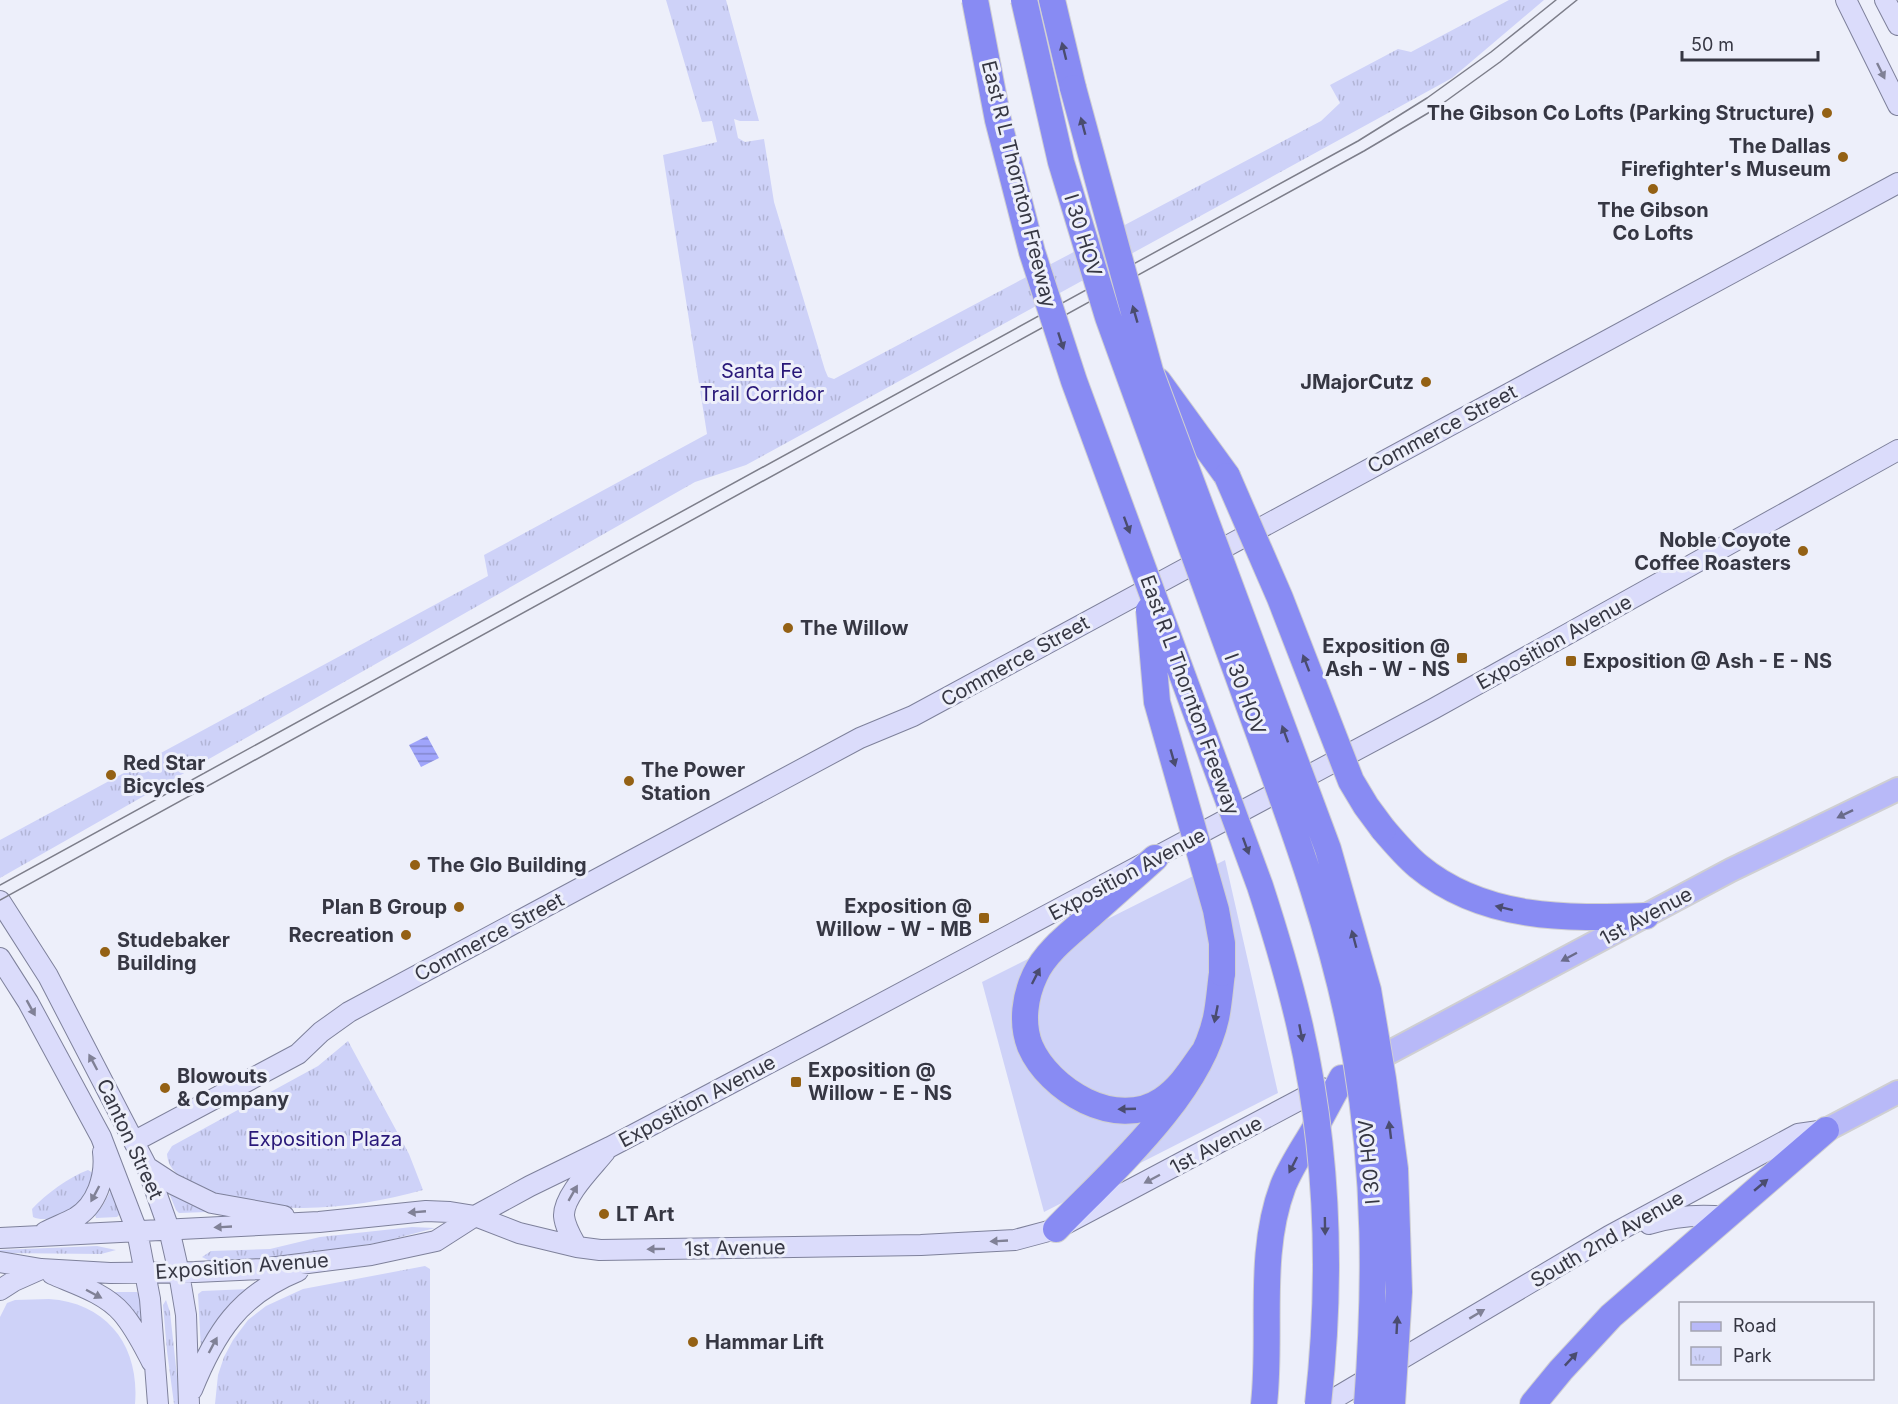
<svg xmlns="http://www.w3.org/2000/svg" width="1898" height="1404" viewBox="0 0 1898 1404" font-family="Inter,sans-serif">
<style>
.grass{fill:#ced2f8}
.park{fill:url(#park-tufts)}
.water{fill:url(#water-rules)}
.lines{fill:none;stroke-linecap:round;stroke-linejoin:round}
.secondary-casing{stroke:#7e819b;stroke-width:22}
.primary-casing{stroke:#cfcfd2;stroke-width:26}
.highway-casing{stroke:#cfcfd2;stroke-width:28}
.secondary{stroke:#dbdcfb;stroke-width:20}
.primary{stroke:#b8b9f8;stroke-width:22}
.highway{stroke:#888bf3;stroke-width:26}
.tram{stroke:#7d7e8a;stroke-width:1.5}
.highway-bridge-casing{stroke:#cfcfd2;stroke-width:28;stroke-linecap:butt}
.highway-bridge{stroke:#888bf3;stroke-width:26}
.oneway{fill:#4a4c6f}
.oneway2{fill:#808196}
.oneway3{fill:#6a6b8b}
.poi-dot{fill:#946114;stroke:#edeffa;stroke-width:2}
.labels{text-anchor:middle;stroke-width:6;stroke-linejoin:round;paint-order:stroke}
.poi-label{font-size:20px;font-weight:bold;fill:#363743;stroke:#edeffa;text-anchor:start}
.street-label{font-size:20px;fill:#363743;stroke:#edeffa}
.park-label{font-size:20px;fill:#291879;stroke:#edeffa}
</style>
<defs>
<pattern id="park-tufts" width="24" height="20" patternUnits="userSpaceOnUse" patternTransform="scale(1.5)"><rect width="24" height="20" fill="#ced2f8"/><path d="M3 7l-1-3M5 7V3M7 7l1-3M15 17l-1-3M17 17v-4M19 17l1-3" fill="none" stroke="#b2b5d6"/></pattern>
<pattern id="water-rules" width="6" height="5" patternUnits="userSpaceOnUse" patternTransform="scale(1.5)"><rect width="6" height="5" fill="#a0a5fb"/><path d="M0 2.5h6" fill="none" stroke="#8387cd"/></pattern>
</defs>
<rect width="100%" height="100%" fill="#edeffa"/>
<path class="grass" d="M1225 860 1278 1093 1044 1212 982 982Z
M49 1299C108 1303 140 1347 135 1404H0V1317L7 1303 15 1300Z"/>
<path class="park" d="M666 0H726L759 121H740L734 119 738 138 745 142 764 139 774 202 825 370 828 377 834 379 1321 121 1340 103 1330 85 1398 49 1411 52 1509 0H1544L1452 78 746 465 695 482 0 878V840L488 576 484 555 707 434 663 155 717 142 712 121 702 122Z
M348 1041 409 1154 423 1190C350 1210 266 1219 196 1186 183 1179 168 1171 167 1154L172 1146 318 1066Z
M88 1170 93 1173C92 1179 91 1188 89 1193 80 1208 50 1225 33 1217L32 1209C46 1194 69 1177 88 1170Z
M111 1190 121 1213 117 1217 96 1218 95 1215 103 1205Z
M169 1193 207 1211V1212L179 1213 176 1210Z
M412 1227 435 1228 382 1242 305 1255 222 1262 210 1261 202 1257 211 1251 270 1249 320 1237Z
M97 1246 116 1250 101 1254 0 1253V1250Z
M425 1266 430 1269V1404H215L218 1375 224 1357 233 1340 248 1320 266 1306 303 1289Z
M249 1289 201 1350 198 1294 202 1291Z
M112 1292H137L142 1299V1322Z
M166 1300 170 1312 180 1404H174L167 1351 163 1305Z"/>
<path class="water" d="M427 736 439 758 421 767 409 745Z"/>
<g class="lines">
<defs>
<path id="secondary" d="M1846 0 1898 105
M1885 0 1898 25
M0 901 48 976 147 1167 169 1229 179 1273 186 1315 189 1404
M0 958 28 1002 101 1137 137 1231 150 1299 158 1404
M135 1141 298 1054 321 1032 349 1012 860 738 913 716 1898 183
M147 1167 173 1184 212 1203 284 1216
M1649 1224C1675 1216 1698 1214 1725 1217
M45 1232C55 1227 65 1223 75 1218 97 1205 106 1176 103 1152
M0 1238 319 1222 426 1211 450 1212 475 1216 519 1233 577 1247 600 1250 921 1245 1015 1240 1056 1229 1322 1088
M577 1247C572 1238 565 1227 564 1216 563 1196 593 1167 605 1152
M0 1262 41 1269 110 1273 195 1272 261 1269 371 1255 436 1241 475 1216 530 1186 610 1147 830 1031 1433 709 1898 450
M52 1274C75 1284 105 1293 122 1313 135 1328 143 1345 152 1362
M0 1290 14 1281 41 1269
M192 1390C215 1333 239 1295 298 1271
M1325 1404 1609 1236 1798 1134 1826 1130"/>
<path id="primary" d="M1364 1066 1731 870 1898 789
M1826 1130 1898 1092"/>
<path id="highway" d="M1052 0 1073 88
M1158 381 1227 476
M1383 829C1394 842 1405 855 1418 866 1483 920 1567 919 1646 916
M1155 858C1134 877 1112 896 1090 916 1071 933 1046 951 1035 975 1025 996 1021 1023 1030 1046 1049 1090 1116 1131 1162 1100 1180 1088 1191 1070 1203 1053
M1056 1229C1110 1173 1199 1096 1216 1018 1219 1004 1220 988 1222 973
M1264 1404C1272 1332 1257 1255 1283 1186 1291 1166 1303 1149 1314 1130 1323 1113 1333 1095 1342 1078
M1533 1404 1561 1370 1611 1316 1826 1130"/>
</defs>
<use href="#secondary" class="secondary-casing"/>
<use href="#primary" class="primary-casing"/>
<use href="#highway" class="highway-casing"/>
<use href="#secondary" class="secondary"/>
<use href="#primary" class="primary"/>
<use href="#highway" class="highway"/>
<path class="tram" d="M0 885 1358 141 1427 98 1491 52 1556 0
M0 900 1364 151 1435 109 1500 62 1577 0"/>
<defs>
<path id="highway-bridge" d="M975 0 998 120 1032 252 1074 381 1260 886C1275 932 1289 979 1300 1027 1328 1150 1332 1279 1318 1404
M1024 0 1061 162 1108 317C1155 447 1202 577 1249 706 1291 821 1335 938 1356 1059 1376 1177 1376 1286 1367 1404
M1073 88 1150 371 1328 849 1368 990 1383 1079 1395 1169 1399 1292 1392 1404
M1227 476 1280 598 1351 781 1366 806 1383 829
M1149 610 1157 702 1216 910 1222 943V973"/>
</defs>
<use href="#highway-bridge" class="highway-bridge-casing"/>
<use href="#highway-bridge" class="highway-bridge"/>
</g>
<defs><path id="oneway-solid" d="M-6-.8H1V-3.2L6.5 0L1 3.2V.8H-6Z" transform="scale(1.5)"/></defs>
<g class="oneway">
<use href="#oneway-solid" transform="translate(1064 51) rotate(-104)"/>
<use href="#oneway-solid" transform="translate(1083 126) rotate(-105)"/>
<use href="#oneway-solid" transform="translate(1135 314) rotate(-106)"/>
<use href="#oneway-solid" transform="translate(1061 341) rotate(72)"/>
<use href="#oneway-solid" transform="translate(1127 525) rotate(70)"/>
<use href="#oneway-solid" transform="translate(1306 663) rotate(-111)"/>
<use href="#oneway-solid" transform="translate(1285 734) rotate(-110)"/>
<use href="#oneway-solid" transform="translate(1173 758) rotate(74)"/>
<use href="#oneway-solid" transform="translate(1246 846) rotate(70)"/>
<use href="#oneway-solid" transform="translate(1504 908) rotate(-166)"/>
<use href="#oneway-solid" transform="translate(1354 939) rotate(-105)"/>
<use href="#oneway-solid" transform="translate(1036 976) rotate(-63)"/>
<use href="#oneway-solid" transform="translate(1216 1014) rotate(101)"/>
<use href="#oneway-solid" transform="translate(1301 1033) rotate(79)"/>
<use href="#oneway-solid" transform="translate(1127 1109) rotate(178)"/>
<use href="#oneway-solid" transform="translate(1390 1130) rotate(-97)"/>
<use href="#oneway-solid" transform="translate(1293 1165) rotate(117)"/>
<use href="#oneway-solid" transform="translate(1761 1185) rotate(-40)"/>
<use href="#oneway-solid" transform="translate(1325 1226) rotate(89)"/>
<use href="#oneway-solid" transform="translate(1397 1325) rotate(-87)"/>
<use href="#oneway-solid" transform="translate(1571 1359) rotate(-47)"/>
</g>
<g class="oneway2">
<use href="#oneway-solid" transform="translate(1881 71) rotate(64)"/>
<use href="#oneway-solid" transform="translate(31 1008) rotate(61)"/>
<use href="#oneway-solid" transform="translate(93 1062) rotate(-118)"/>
<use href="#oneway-solid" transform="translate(1152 1179) rotate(152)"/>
<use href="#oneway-solid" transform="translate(573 1193) rotate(-60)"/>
<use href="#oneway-solid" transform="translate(95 1194) rotate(118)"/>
<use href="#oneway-solid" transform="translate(417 1212) rotate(175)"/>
<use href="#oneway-solid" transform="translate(223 1227) rotate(177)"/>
<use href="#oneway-solid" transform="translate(999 1241) rotate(177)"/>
<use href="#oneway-solid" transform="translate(656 1249) rotate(179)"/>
<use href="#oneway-solid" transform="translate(94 1294) rotate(28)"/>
<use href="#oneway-solid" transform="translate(1477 1314) rotate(-31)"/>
<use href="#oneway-solid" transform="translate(213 1345) rotate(-62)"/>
</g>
<g class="oneway3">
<use href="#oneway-solid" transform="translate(1845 814) rotate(154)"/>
<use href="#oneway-solid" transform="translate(1569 957) rotate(152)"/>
</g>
<g class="poi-dot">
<circle cx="1827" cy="113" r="6"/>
<circle cx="1843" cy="157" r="6"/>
<circle cx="1653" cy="189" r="6"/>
<circle cx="1426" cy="382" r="6"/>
<circle cx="1803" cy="551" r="6"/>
<circle cx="788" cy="628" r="6"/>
<rect x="1456" y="652" width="12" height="12" rx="3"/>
<rect x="1565" y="655" width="12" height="12" rx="3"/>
<circle cx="111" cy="775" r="6"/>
<circle cx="629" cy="781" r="6"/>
<circle cx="415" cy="865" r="6"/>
<circle cx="459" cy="907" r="6"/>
<rect x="978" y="912" width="12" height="12" rx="3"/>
<circle cx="406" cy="935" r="6"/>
<circle cx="105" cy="952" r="6"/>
<rect x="790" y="1076" width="12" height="12" rx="3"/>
<circle cx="165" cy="1088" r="6"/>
<circle cx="604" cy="1214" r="6"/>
<circle cx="693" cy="1342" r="6"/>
</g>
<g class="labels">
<g class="poi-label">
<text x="1815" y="120" text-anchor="end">The Gibson Co Lofts (Parking Structure)</text>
<text x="1831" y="153" text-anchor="end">The Dallas<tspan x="1831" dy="23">Firefighter's Museum</tspan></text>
<text x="1653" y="217" text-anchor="middle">The Gibson<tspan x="1653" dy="23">Co Lofts</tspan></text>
<text x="1414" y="389" text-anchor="end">JMajorCutz</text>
<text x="1791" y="547" text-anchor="end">Noble Coyote<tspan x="1791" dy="23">Coffee Roasters</tspan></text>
<text x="800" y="635">The Willow</text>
<text x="1450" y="653" text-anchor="end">Exposition @<tspan x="1450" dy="23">Ash - W - NS</tspan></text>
<text x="1583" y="668">Exposition @ Ash - E - NS</text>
<text x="123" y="770">Red Star<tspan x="123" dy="23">Bicycles</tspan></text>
<text x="641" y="777">The Power<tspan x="641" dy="23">Station</tspan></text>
<text x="427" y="872">The Glo Building</text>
<text x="972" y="913" text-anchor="end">Exposition @<tspan x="972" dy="23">Willow - W - MB</tspan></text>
<text x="447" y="914" text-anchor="end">Plan B Group</text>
<text x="394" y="942" text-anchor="end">Recreation</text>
<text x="117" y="947">Studebaker<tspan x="117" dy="23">Building</tspan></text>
<text x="808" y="1077">Exposition @<tspan x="808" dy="23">Willow - E - NS</tspan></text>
<text x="177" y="1083">Blowouts<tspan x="177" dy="23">&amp; Company</tspan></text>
<text x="616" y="1221">LT Art</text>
<text x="705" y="1349">Hammar Lift</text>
</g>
<g class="street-label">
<text transform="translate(1019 184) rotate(76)" y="7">East R L Thornton Freeway</text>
<text transform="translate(1083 235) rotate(73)" y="7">I 30 HOV</text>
<text transform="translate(1442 429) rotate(-28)" y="7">Commerce Street</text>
<text transform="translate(1554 642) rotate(-29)" y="7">Exposition Avenue</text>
<text transform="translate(1015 661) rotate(-29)" y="7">Commerce Street</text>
<text transform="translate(1245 694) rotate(70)" y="7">I 30 HOV</text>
<text transform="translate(1190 695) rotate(70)" y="7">East R L Thornton Freeway</text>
<text transform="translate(1127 874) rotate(-28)" y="7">Exposition Avenue</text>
<text transform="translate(1646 916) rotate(-28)" y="7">1st Avenue</text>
<text transform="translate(489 937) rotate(-28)" y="7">Commerce Street</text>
<text transform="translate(697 1101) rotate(-28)" y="7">Exposition Avenue</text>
<text transform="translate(130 1139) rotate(65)" y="7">Canton Street</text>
<text transform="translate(1216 1145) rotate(-28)" y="7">1st Avenue</text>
<text transform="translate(1369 1162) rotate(-95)" y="7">I 30 HOV</text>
<text transform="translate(1607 1239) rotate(-30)" y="7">South 2nd Avenue</text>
<text transform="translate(735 1248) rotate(-1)" y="7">1st Avenue</text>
<text transform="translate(242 1266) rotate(-4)" y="7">Exposition Avenue</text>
</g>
<g class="park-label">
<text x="762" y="378">Santa Fe<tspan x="762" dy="23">Trail Corridor</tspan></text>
<text x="325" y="1146">Exposition Plaza</text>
</g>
</g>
<rect x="1679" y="1302" width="195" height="78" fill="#edeffa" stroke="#a4a5b1" stroke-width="1.5"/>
<rect x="1691" y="1322" width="30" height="9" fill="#b8b9f8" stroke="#a4a5b1" stroke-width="1.5"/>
<text x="1733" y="1332" font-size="18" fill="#363743">Road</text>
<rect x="1691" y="1347" width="30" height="18" fill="url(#park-tufts)" stroke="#a4a5b1" stroke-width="1.5"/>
<text x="1733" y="1362" font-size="18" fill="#363743">Park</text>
<path d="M1682 51v9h136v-9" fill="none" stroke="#363743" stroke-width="3"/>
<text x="1691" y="51" font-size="18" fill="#363743" stroke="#edeffa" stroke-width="4.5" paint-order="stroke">50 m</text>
</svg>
